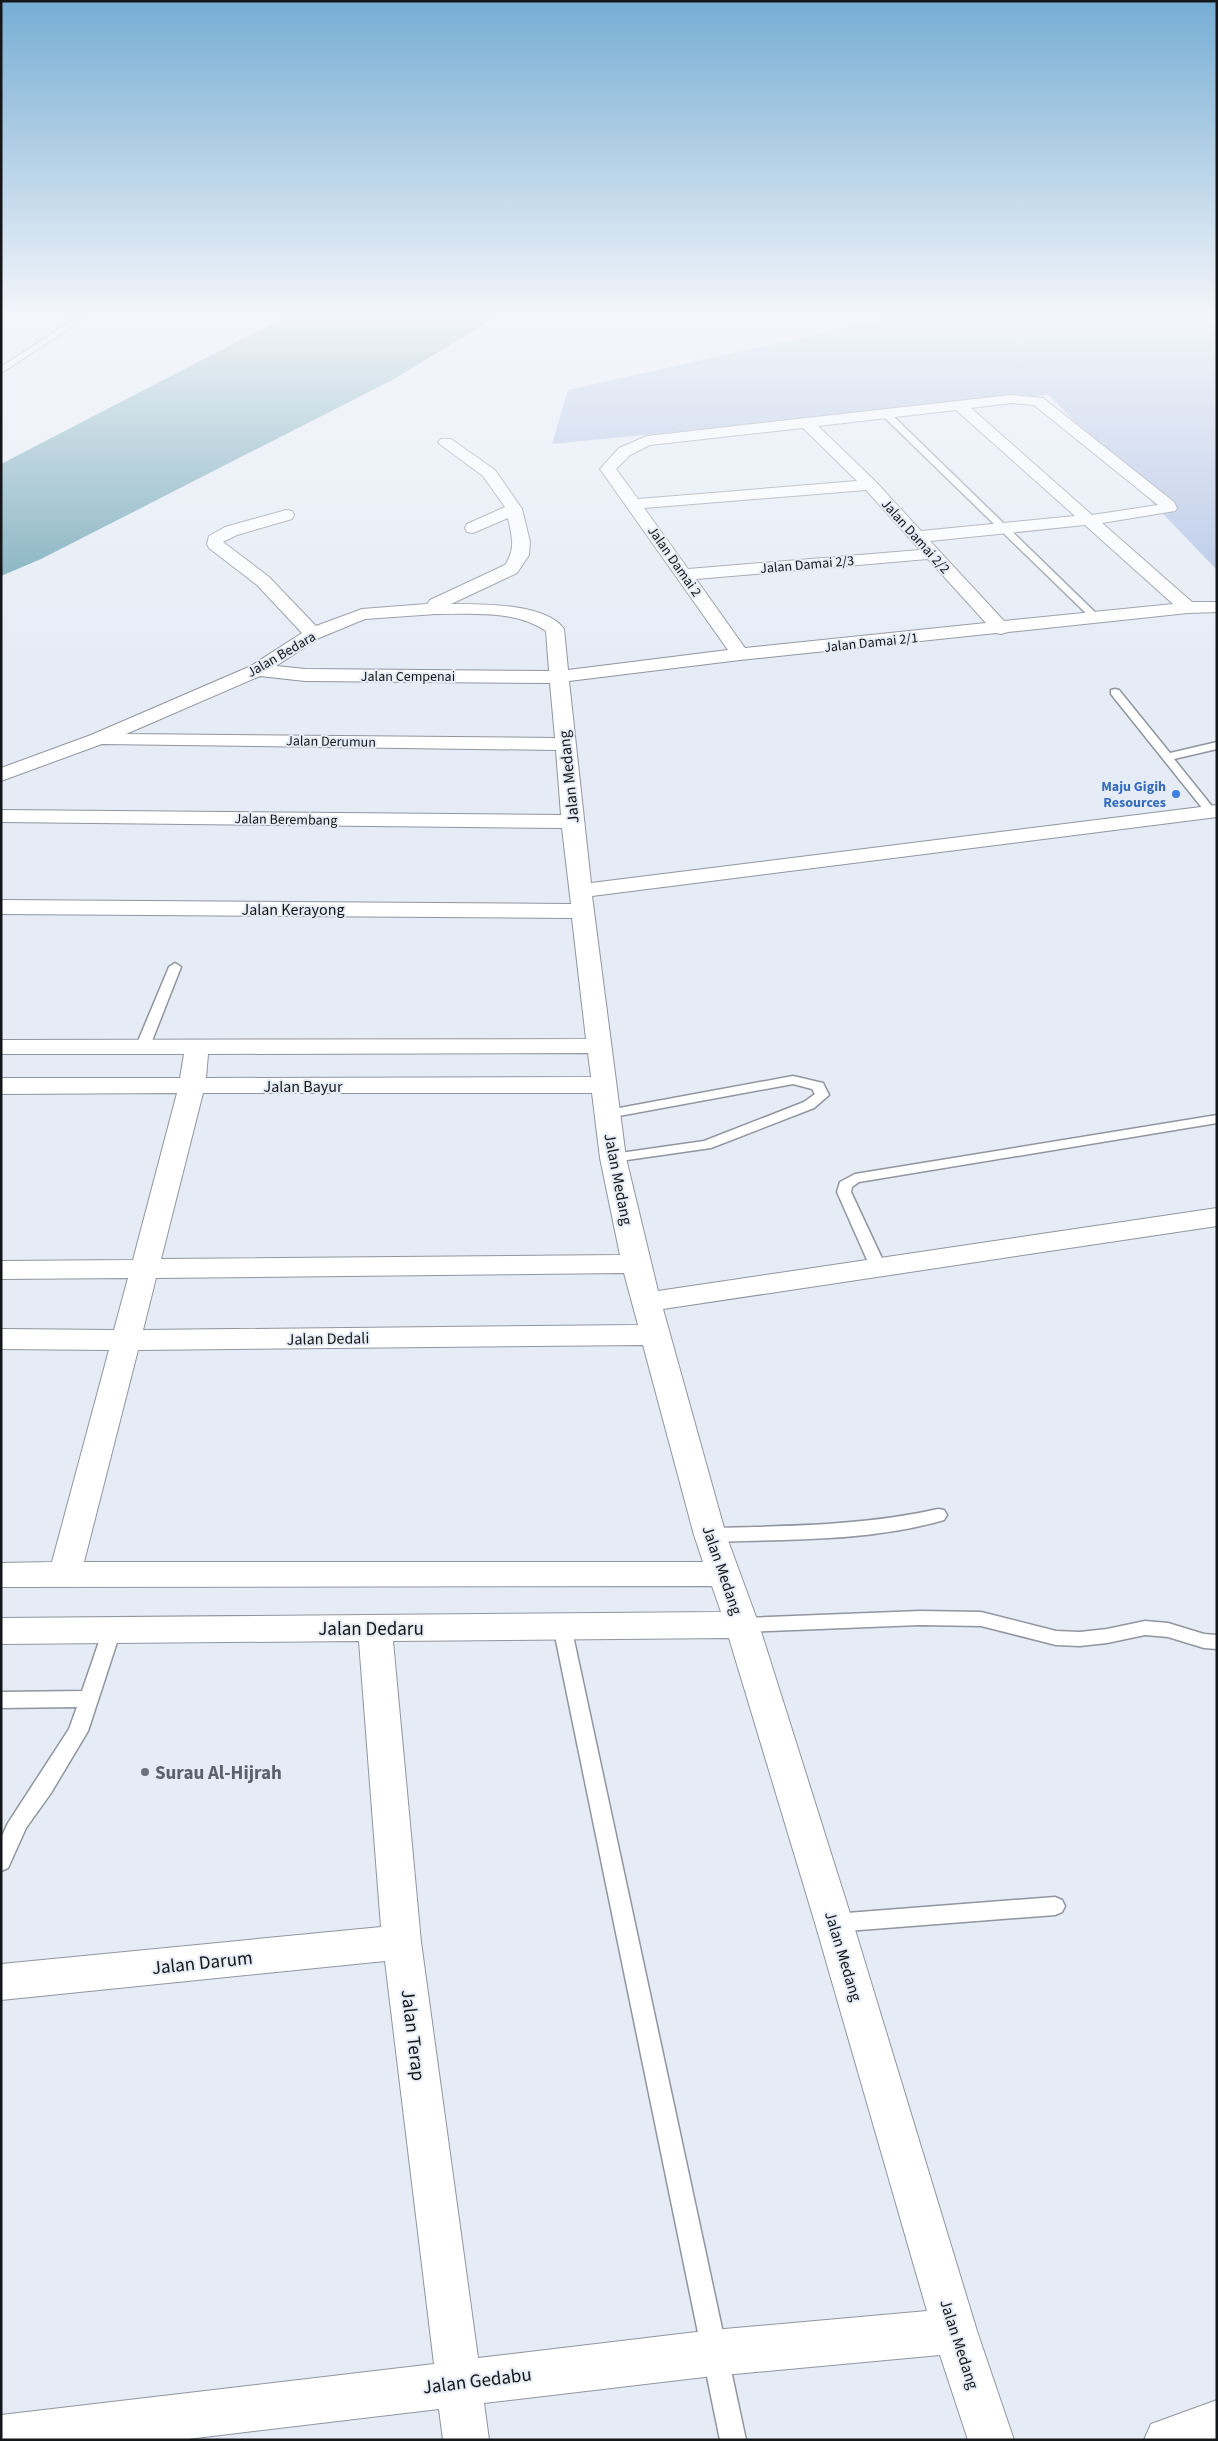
<svg xmlns="http://www.w3.org/2000/svg" width="1218" height="2441" viewBox="0 0 1218 2441" font-family="'Source Sans 3',sans-serif">
<style>
.green{fill:#aec1e3}
.water{fill:#6ba3b3}
.lines{fill:none;stroke-linecap:round;stroke-linejoin:round}
.lane-casing{stroke:#90959f;stroke-width:3}
.street-casing{stroke:#90959f;stroke-width:2}
.lane{fill:#fff;fill-rule:evenodd}
.street{fill:#fff;fill-rule:evenodd}
.shop-dot{fill:#3f7fe0;stroke:#e6ecf6;stroke-width:2}
.worship-dot{fill:#6b7280;stroke:#e6ecf6;stroke-width:2}
.labels{text-anchor:middle;stroke-width:4;stroke-linejoin:round;paint-order:stroke}
.far-street-label{font-size:14px;fill:#141619;stroke:#e6ecf6}
.far-shop-label{font-size:14px;font-weight:bold;fill:#366cbe;stroke:#e6ecf6;text-anchor:end}
.street-label{font-size:16px;fill:#141619;stroke:#e6ecf6}
.near-street-label{font-size:19px;fill:#141619;stroke:#e6ecf6}
.near-worship-label{font-size:19px;font-weight:bold;fill:#5b616d;stroke:#e6ecf6;text-anchor:start}
</style>
<rect width="100%" height="100%" fill="#e6ecf6"/>
<path class="green" d="M895 317H1217V570L1049 395 552 444 568 390Z"/>
<path class="water" d="M285 317H496L394 379 41 559 1 576V464Z"/>
<g class="lines">
<defs>
<path id="lane" d="M78 317H86L1 373V367Z
M884 413H890L1100 617V621H1094L884 417Z
M1115 689 1119 690 1170 753 1217 742V749L1174 759 1215 810V814H1207L1111 694V690Z
M175 963 181 967 150 1046 148 1049H138L136 1046 169 967Z
M793 1076 823 1083 829 1095 814 1108 711 1148 613 1162 606 1158 613 1154 704 1141 804 1102 815 1094 812 1089 793 1084 608 1118 601 1114 603 1111Z
M1217 1115V1123L859 1182 852 1187 851 1192 887 1269 884 1273H874L871 1269 837 1192 840 1182 855 1174Z
M938 1509 944 1510 947 1515 944 1520C869 1542 788 1539 710 1542L704 1540 701 1535 704 1530 710 1528C787 1526 863 1526 938 1509Z
M920 1611 981 1612 1056 1631 1080 1632 1107 1629 1145 1621 1168 1623 1204 1634 1217 1635V1649L1204 1648 1168 1637 1145 1635 1107 1643 1080 1646 1056 1645 981 1626 920 1625 742 1632 735 1630 733 1625 735 1620 742 1618Z
M562 1619 569 1621 571 1626 746 2440H720L553 1626 555 1621Z
M112 1623 119 1625 121 1630 88 1731 51 1793 26 1828 8 1868 1 1871V1838L8 1823 69 1729 77 1707 1 1708V1692L82 1691 103 1630 105 1625Z
M1055 1897 1062 1900 1065 1906 1062 1912 1055 1915 834 1932 827 1930 824 1923 827 1916 834 1914Z"/>
<path id="street" d="M1011 395 1043 398 1174 502 1177 508 1175 511 1102 523 1192 602H1217V612L1188 613 1008 632 1001 634 996 633 740 660 569 681 591 883 1217 805V817L592 896 626 1158 658 1291 1217 1208V1226L663 1309 726 1535 759 1625 853 1923 977 2331 1014 2440H968L940 2355 713 2376 484 2403 489 2440H443L439 2409 179 2440H1V2415L434 2364 385 1961 1 2000V1964L381 1927 359 1641 1 1644V1618L721 1612 712 1586 1 1587V1563L52 1562 109 1350 1 1349V1329L114 1330 128 1278 1 1279V1261L133 1260 177 1093 1 1094V1078H180L184 1054H1V1040L586 1039 572 918 1 914V900L571 904 562 828 1 822V810L561 815 556 750 102 744 1 781V768L91 735 251 666 302 633 257 585 209 548 207 544 209 536 225 527 286 510 292 511 294 515 292 519 237 535 223 542 269 577 316 626 362 609 427 604 430 600 505 565C516 549 512 537 508 518L473 533 467 532 465 528 467 524 505 507 483 476 441 445 438 442 441 439H451L495 470 522 509 530 542 529 555 517 573 451 604C480 604 546 603 564 629L568 670 728 650 600 469 619 448 647 436ZM1011 403 1034 405 1158 505 1092 515 971 408ZM956 410 1075 516 921 531 876 482 818 426ZM803 428 857 481 638 499 616 469 630 455 650 445ZM866 490 920 550 688 569 644 508ZM1085 525 1173 604 1004 621 930 541ZM928 559 986 623 745 648 696 579ZM436 614C472 614 516 610 546 631L549 671 305 669 276 666 319 638 365 619ZM260 676 305 681 550 683 555 738 126 734ZM588 1053 591 1077 206 1078 208 1054ZM203 1093H592L600 1158 620 1255 161 1259ZM624 1273 638 1325 143 1330 156 1278ZM643 1345 694 1535 703 1562H84L138 1350ZM729 1638 815 1923 927 2311 713 2330 478 2358 421 1942 393 1641Z
M1217 2400V2440H1144L1151 2424Z"/>
</defs>
<use href="#lane" class="lane-casing"/>
<use href="#street" class="street-casing"/>
<use href="#lane" class="lane"/>
<use href="#street" class="street"/>
</g>
<linearGradient id="sky" x2="0" y2="1"><stop stop-color="#76add3"/><stop offset="0.48" stop-color="#f4f6fb"/><stop offset="1" stop-color="#f4f6fb" stop-opacity="0"/></linearGradient>
<rect width="1218" height="659" fill="url(#sky)"/>
<circle class="shop-dot" cx="1176" cy="794" r="5"/>
<circle class="worship-dot" cx="145" cy="1772" r="5"/>
<g class="labels">
<g class="far-street-label">
<text transform="translate(916 536) rotate(48)" y="5">Jalan Damai 2/2</text>
<text transform="translate(675 561) rotate(55)" y="5">Jalan Damai 2</text>
<text transform="translate(807 564) rotate(-5)" y="5">Jalan Damai 2/3</text>
<text transform="translate(871 642) rotate(-6)" y="5">Jalan Damai 2/1</text>
<text transform="translate(281 654) rotate(-30)" y="5">Jalan Bedara</text>
<text x="408" y="681">Jalan Cempenai</text>
<text transform="translate(331 741) rotate(1)" y="5">Jalan Derumun</text>
<text transform="translate(286 819) rotate(1)" y="5">Jalan Berembang</text>
</g>
<g class="far-shop-label">
<text x="1166" y="791">Maju Gigih<tspan x="1166" dy="16">Resources</tspan></text>
</g>
<g class="street-label">
<text transform="translate(568 777) rotate(-96)" y="6">Jalan Medang</text>
<text x="293" y="915">Jalan Kerayong</text>
<text x="303" y="1092">Jalan Bayur</text>
<text transform="translate(619 1179) rotate(79)" y="6">Jalan Medang</text>
<text transform="translate(328 1338) rotate(-1)" y="6">Jalan Dedali</text>
<text transform="translate(723 1570) rotate(71)" y="6">Jalan Medang</text>
<text transform="translate(844 1956) rotate(73)" y="6">Jalan Medang</text>
<text transform="translate(960 2344) rotate(72)" y="6">Jalan Medang</text>
</g>
<g class="near-street-label">
<text x="371" y="1635">Jalan Dedaru</text>
<text transform="translate(202 1962) rotate(-6)" y="7">Jalan Darum</text>
<text transform="translate(414 2035) rotate(83)" y="7">Jalan Terap</text>
<text transform="translate(477 2380) rotate(-7)" y="7">Jalan Gedabu</text>
</g>
<g class="near-worship-label">
<text x="155" y="1779">Surau Al-Hijrah</text>
</g>
</g>
<rect width="1218" height="2441" fill="none" stroke="#141619" stroke-width="5"/>
</svg>
